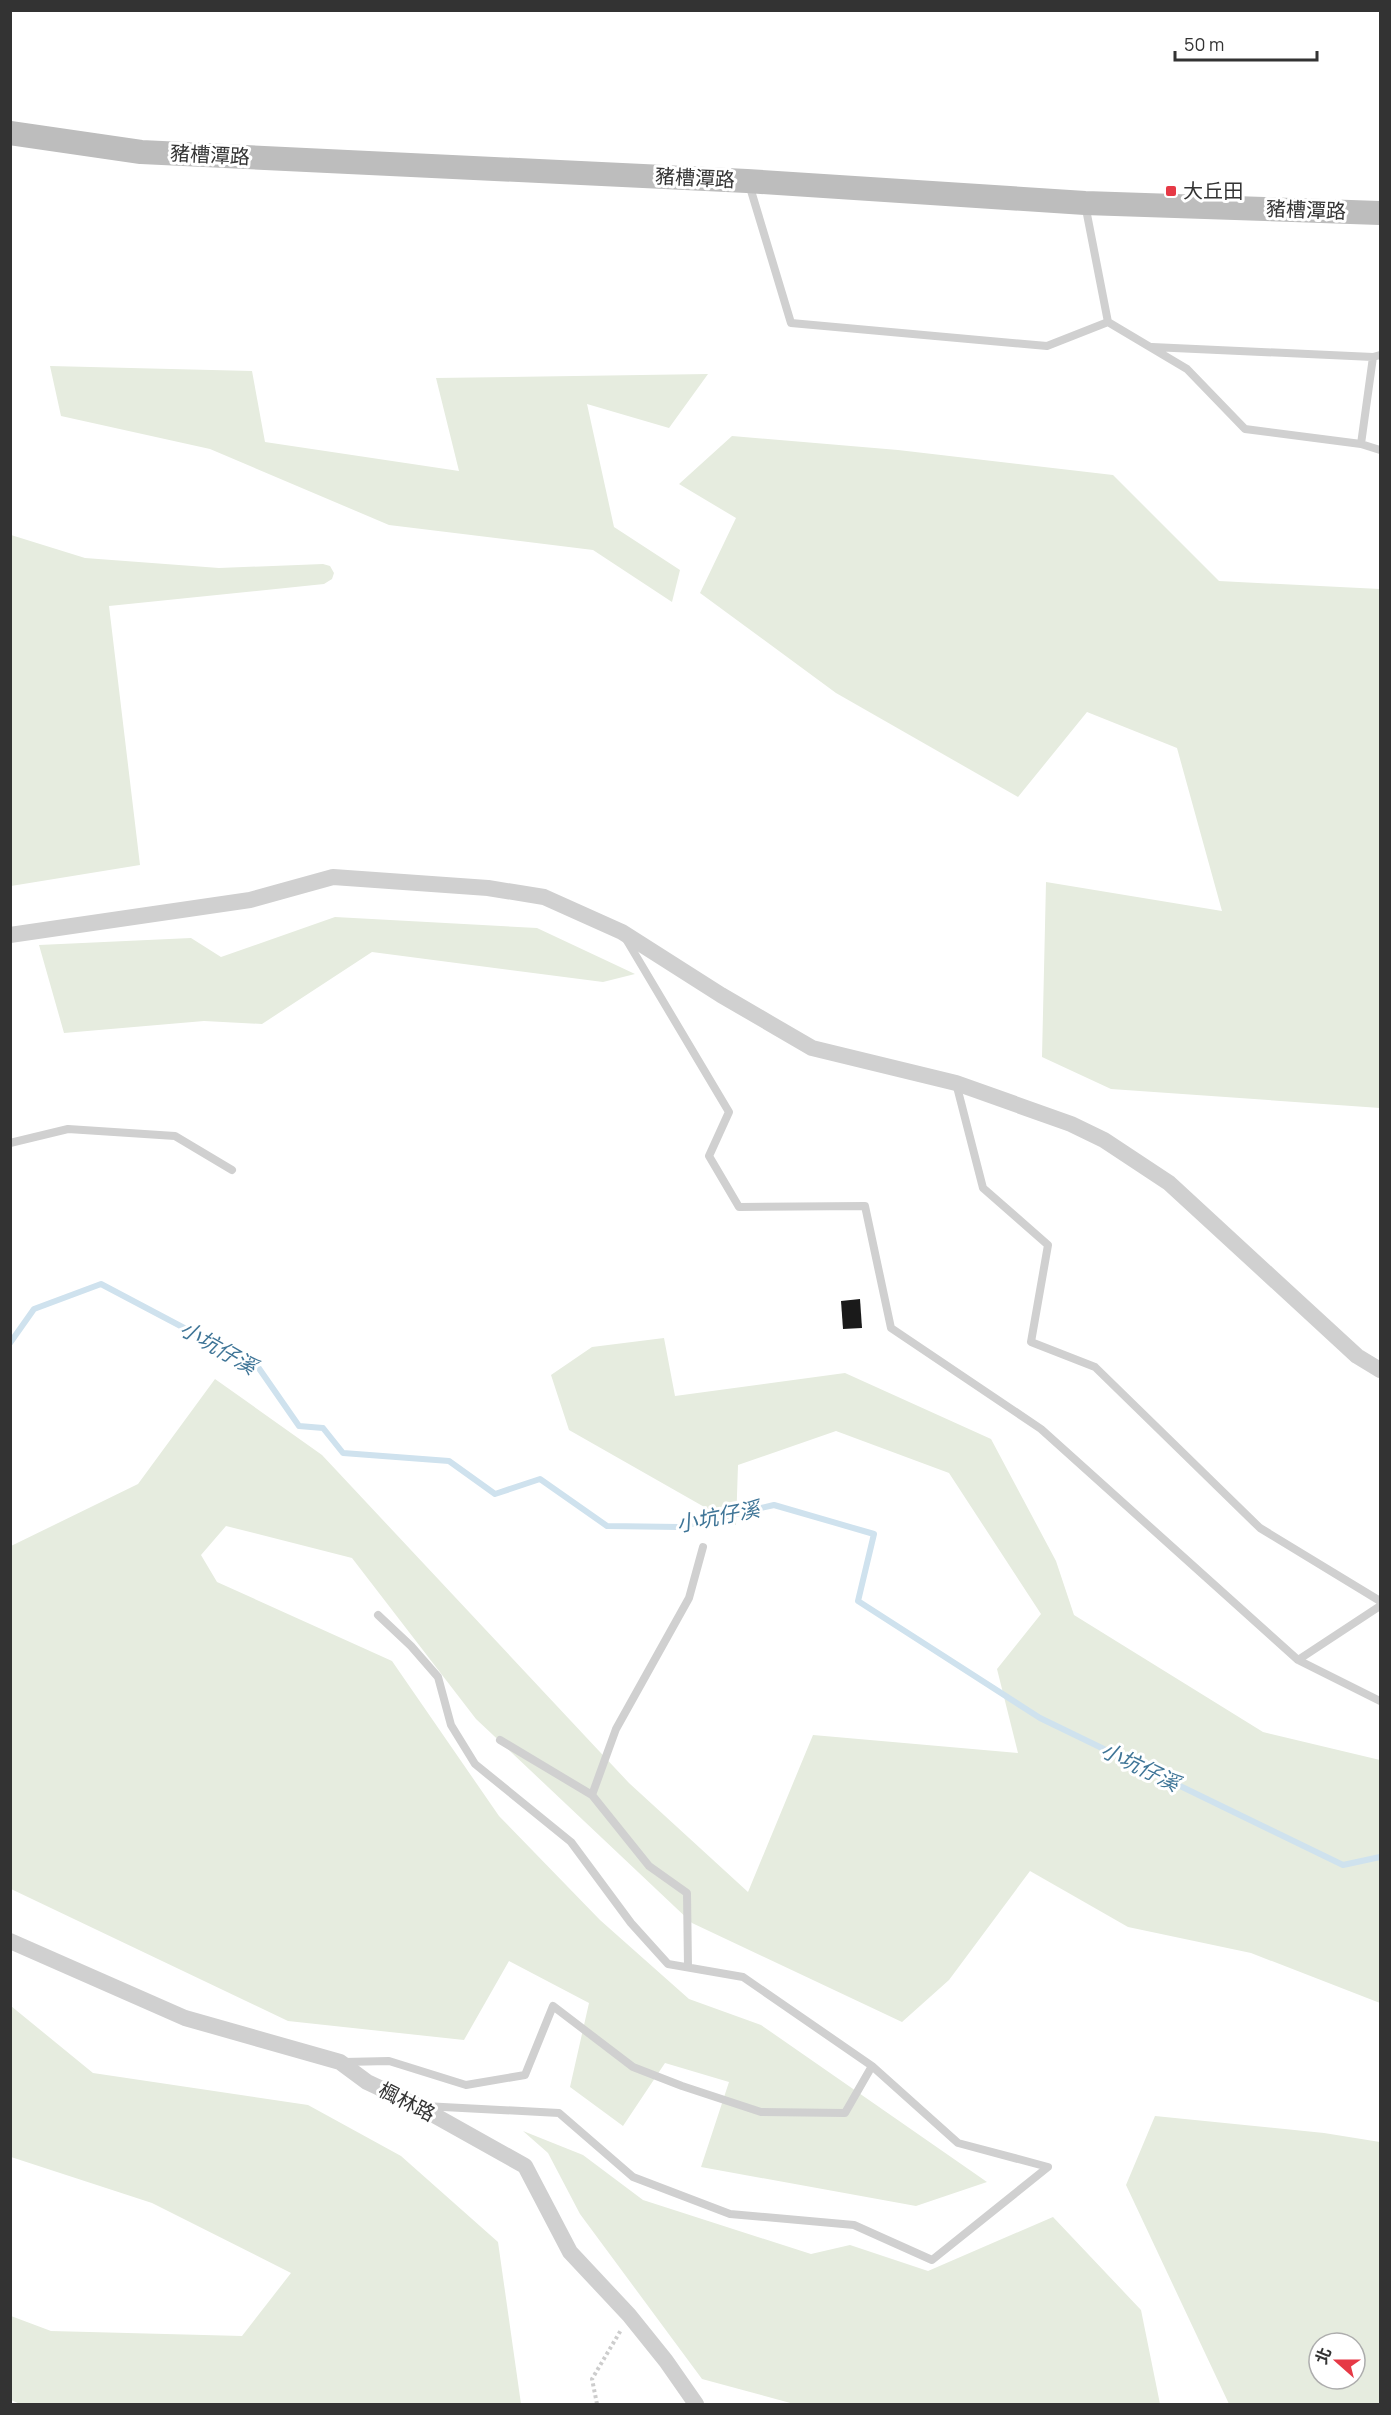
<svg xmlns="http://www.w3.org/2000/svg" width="1391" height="2415" viewBox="0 0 1391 2415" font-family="Manrope,'Noto Sans TC',sans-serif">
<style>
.green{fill:#e6ecdf;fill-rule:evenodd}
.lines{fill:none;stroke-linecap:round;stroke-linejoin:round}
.stream{stroke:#cfe2ee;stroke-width:6}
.building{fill:#1a1a1a}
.path{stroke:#cdcdcd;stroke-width:4;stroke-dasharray:3 3;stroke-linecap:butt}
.lane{stroke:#d0d0d0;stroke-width:8}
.street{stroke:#d0d0d0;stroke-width:16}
.secondary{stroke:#bdbdbd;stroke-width:24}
.poi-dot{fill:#e63946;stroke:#fff;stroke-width:2}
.labels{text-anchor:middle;stroke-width:6;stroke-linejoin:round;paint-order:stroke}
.street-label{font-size:20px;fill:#333;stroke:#fff}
.poi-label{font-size:20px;fill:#333;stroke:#fff;text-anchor:start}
.water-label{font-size:21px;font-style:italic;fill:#3f7597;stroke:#fff}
</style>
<rect width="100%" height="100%" fill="#fff"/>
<path class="green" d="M50 366 252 371 265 442 459 471 436 378 708 374 669 428 587 404 614 527 680 570 672 602 593 550 389 525 210 449 61 416Z
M732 436 898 450 1113 475 1219 581 1380 589V1108L1111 1089 1042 1057 1046 882 1222 911 1177 748 1087 712 1018 797 836 693 700 593 736 518 679 484Z
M11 535 85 558 219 568 323 564 330 566 334 573 332 579 324 584 109 606 140 865 11 886Z
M335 917 537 928 635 974 603 982 372 952 262 1024 204 1021 64 1033 39 945 191 938 221 957Z
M664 1338 675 1396 845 1373 991 1439 1056 1561 1074 1615 1263 1732 1380 1760V2003L1251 1953 1128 1927 1030 1871 949 1980 902 2022 692 1923 476 1719 352 1558 226 1526 201 1555 217 1582 392 1661 499 1816 600 1920 689 1999 761 2025 987 2182 916 2206 701 2167 729 2082 665 2063 623 2126 570 2087 589 2003 509 1961 464 2040 288 2021 11 1889V1546L138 1484 215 1379 322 1455 629 1783 748 1892 813 1735 1018 1753 997 1669 1041 1614 949 1473 836 1431 738 1465 736 1525 569 1430 551 1375 592 1347Z
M11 2006 93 2073 308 2105 401 2156 498 2242 521 2404H20L11 2400V2316L51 2331 242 2336 291 2273 152 2203 11 2157Z
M1155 2116 1324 2133 1380 2142V2404H1229L1126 2185ZM1319 2343H1355V2379H1319Z
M523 2131 583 2155 643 2200 811 2254 850 2245 928 2271 1053 2217 1141 2310 1160 2404H794L702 2379 580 2214 548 2153Z"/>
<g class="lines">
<path class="stream" d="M10 1343 34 1309 101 1284 258 1367 299 1426 323 1428 343 1453 449 1461 495 1494 540 1479 607 1526 679 1527 774 1505 874 1534 858 1601 1040 1718 1343 1865 1380 1857"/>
</g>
<path class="building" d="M860 1299 862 1328 843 1329 841 1301Z"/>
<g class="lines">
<path class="path" d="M597 2404 592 2379 621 2330"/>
<path class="lane" d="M749 184 791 323 1047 346 1108 322 1187 369 1245 429 1361 444 1380 450
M1085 204 1108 322
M1152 347 1373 357
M1361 444 1373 357 1380 355
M626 939 729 1112 709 1156 739 1207 865 1206 891 1328 1041 1429 1298 1660 1380 1606
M956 1083 983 1188 1048 1245 1031 1342 1095 1367 1260 1528 1380 1601
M10 1143 68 1129 175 1136 232 1170
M378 1615 411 1646 438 1677 451 1725 475 1764 571 1842 631 1923 668 1964 743 1977 872 2066 958 2143 1048 2167 932 2260 854 2225 730 2214 633 2177 559 2113 424 2106
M1298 1660 1380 1701
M500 1740 592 1795 649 1866 687 1893 688 1967
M592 1795 616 1729 689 1598 703 1547
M344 2062 389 2061 466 2085 525 2075 553 2006 633 2067 682 2086 761 2112 845 2113 872 2066"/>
<path class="street" d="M10 935 250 900 333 877 488 888 544 897 622 932 721 995 812 1048 956 1083 1071 1124 1104 1140 1169 1183 1357 1356 1380 1370
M10 1941 185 2018 340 2062 367 2082 416 2105 525 2166 570 2252 629 2315 666 2361 696 2404"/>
<path class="secondary" d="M10 133 141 152 747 181 1085 203 1380 213"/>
</g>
<rect class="poi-dot" x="1165" y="185" width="12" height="12" rx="3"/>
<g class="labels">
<g class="street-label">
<text transform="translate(210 155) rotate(3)" y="7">豬槽潭路</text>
<text transform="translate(695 178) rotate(3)" y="7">豬槽潭路</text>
<text transform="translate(1306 210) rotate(2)" y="7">豬槽潭路</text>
<text transform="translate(407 2102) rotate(27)" y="7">楓林路</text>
</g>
<g class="poi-label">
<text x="1183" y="198">大丘田</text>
</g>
<g class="water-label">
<text transform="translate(218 1348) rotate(30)" y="7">小坑仔溪</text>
<text transform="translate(718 1517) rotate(-11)" y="7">小坑仔溪</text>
<text transform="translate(1140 1767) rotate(26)" y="7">小坑仔溪</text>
</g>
</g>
<rect width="1391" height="2415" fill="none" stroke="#333333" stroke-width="24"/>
<g transform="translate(1337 2361) rotate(291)"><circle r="28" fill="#ffffff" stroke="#adadad" stroke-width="1.5"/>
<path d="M0-4.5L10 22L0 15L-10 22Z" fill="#e63946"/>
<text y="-9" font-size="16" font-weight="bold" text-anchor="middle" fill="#333333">北</text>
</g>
<path d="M1175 51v9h142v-9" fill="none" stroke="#333333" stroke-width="3"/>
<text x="1184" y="51" font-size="18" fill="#333333" stroke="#ffffff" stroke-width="4.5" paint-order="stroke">50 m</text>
</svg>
